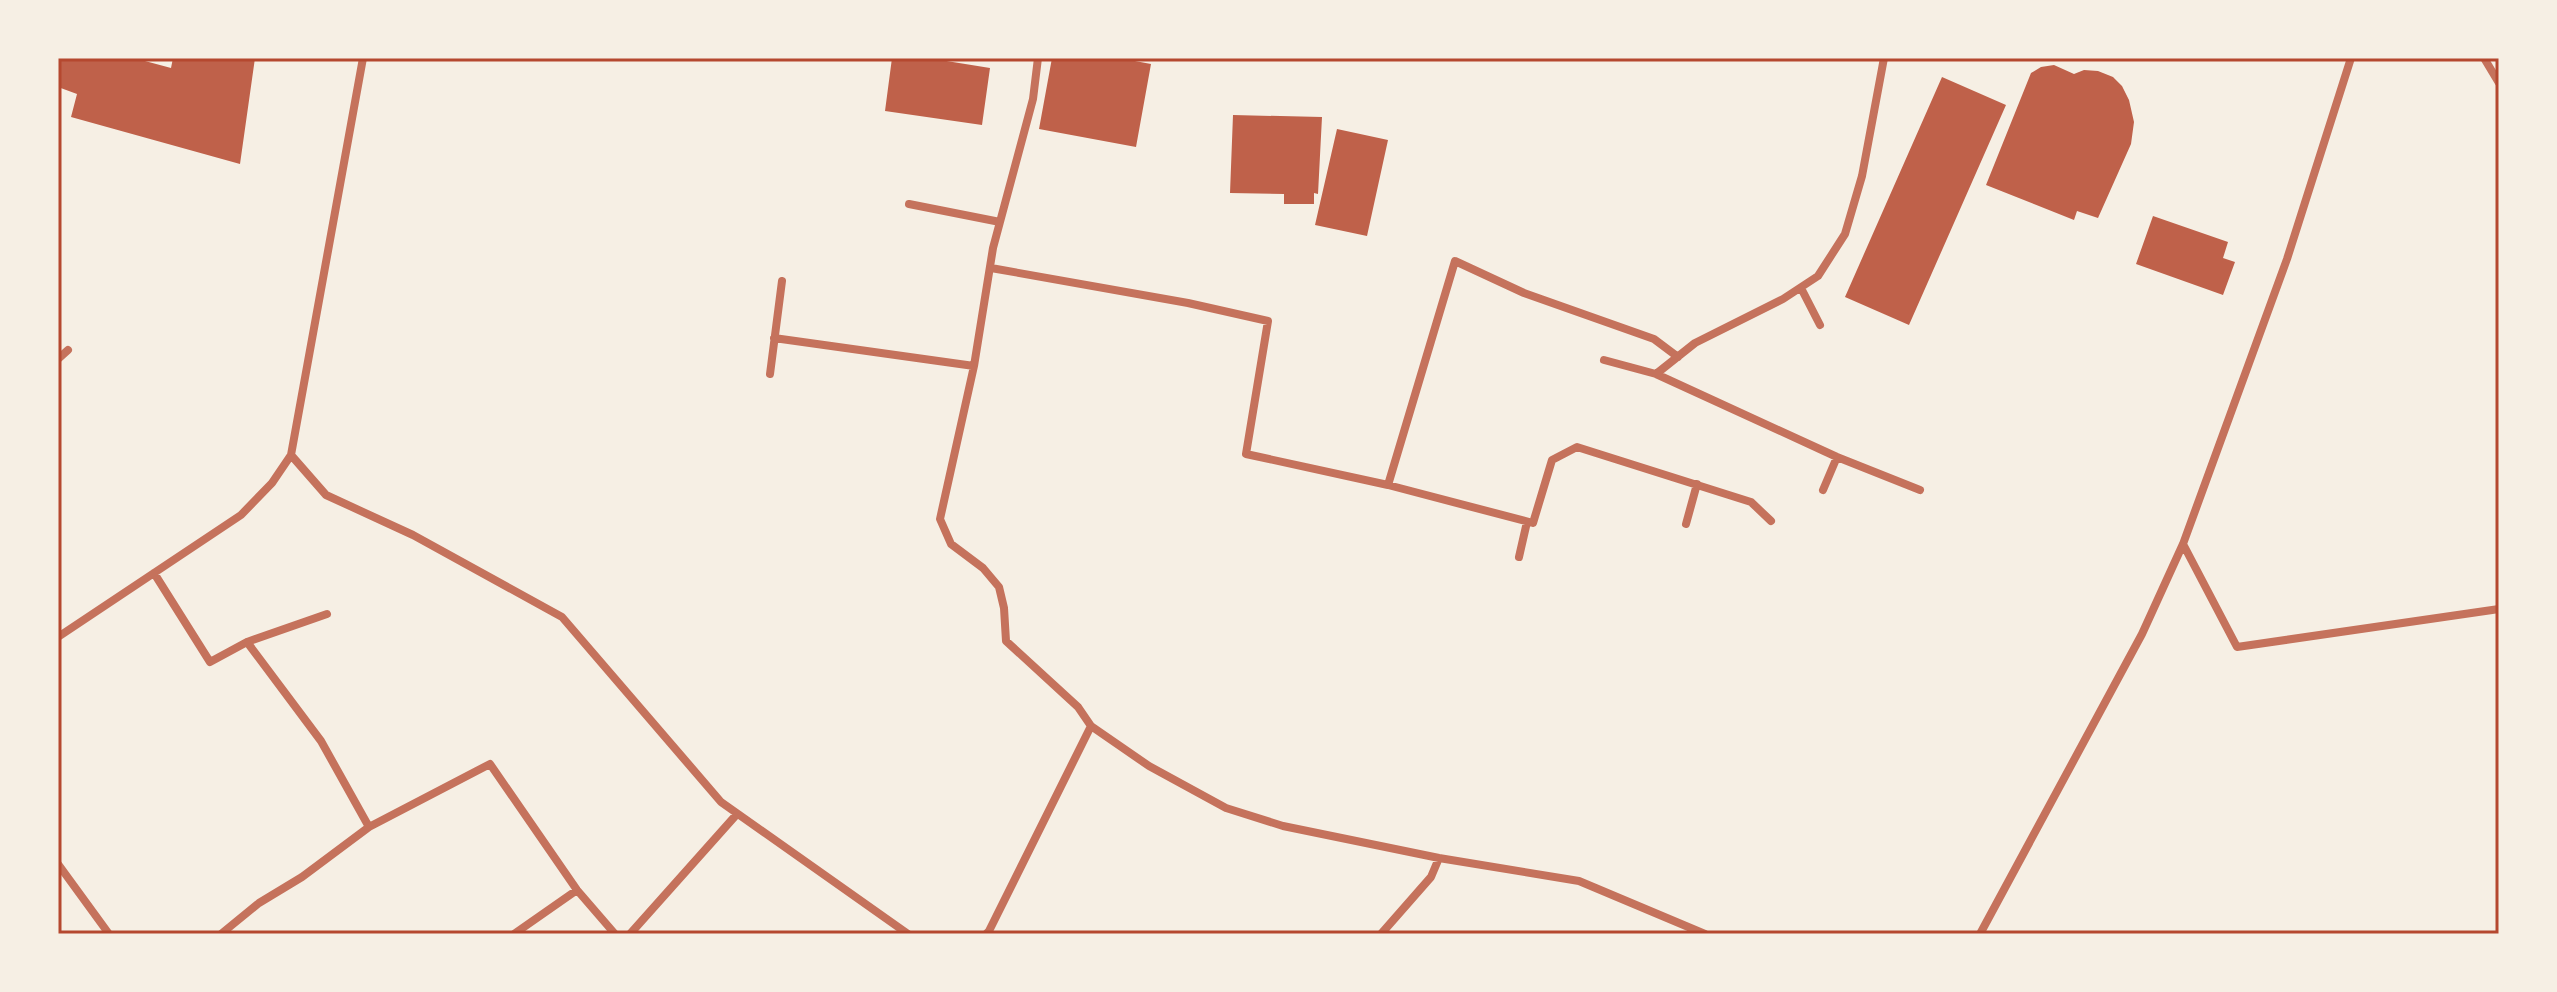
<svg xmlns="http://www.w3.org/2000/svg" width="2557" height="992" viewBox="0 0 2557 992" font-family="Karla,sans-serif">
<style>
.building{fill:#bf614a}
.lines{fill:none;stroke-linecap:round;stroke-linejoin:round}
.minor{stroke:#c5725c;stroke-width:8}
.neatline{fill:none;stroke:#b5482f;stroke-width:3}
</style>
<rect width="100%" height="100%" fill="#f6efe4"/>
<path class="building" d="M58 58H145V61L171 68 173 58H255L240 164 71 117 77 94 58 87Z
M892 58H928L990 68 982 125 885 111Z
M1052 58H1119L1151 64 1136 147 1039 129Z
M2054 65 2074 74 2084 70 2098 71 2113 77 2122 86 2129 100 2134 122 2131 144 2098 218 2077 211 2074 220 1986 185 2031 73 2041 67Z
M1942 77 2006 105 1909 325 1845 297Z
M1233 115 1322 117 1318 194 1314 193V204H1284V194L1230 193Z
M1337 129 1388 140 1367 236 1315 225Z
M2153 216 2228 242 2223 258 2235 262 2223 295 2136 264Z"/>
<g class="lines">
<path class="minor" d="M1038 58 1033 99 993 248 974 366 940 519 951 544 983 568 999 587 1004 608 1006 641 1078 707 1091 726 1149 766 1226 808 1283 826 1439 858 1579 881 1705 934
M1884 58 1862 176 1845 234 1818 276 1783 299 1695 343 1656 374 1837 457 1920 490
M2484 58 2499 83
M909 204 1000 222
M991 268 1188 303 1268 321 1246 454 1388 485 1533 523 1552 460 1577 447 1751 502 1771 521
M1801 288 1820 325
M774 338 974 366
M58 359 68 350
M1604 360 1656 374
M770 374 782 281
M291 455 326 495 413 535 562 617 721 802 908 934
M1388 485 1455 261 1524 293 1654 339 1678 357
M1823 490 1837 457
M1686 524 1697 484
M2183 544 2237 647 2499 609
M1519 557 1527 522
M154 573 210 662 247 642 327 614
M58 637 241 515 272 483 291 455 363 58
M247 642 321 741 369 827
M58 864 109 934
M221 934 259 903 302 877 369 827 490 764 577 890 615 934
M514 934 577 890
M630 934 737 814
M986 934 989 931 1091 726
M1381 934 1431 877 1439 858
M1980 934 2142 634 2183 544 2287 259 2351 58"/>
</g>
<rect width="2557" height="992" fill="none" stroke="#f6efe4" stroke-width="120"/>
<rect x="60" y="60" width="2437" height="872" class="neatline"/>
</svg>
